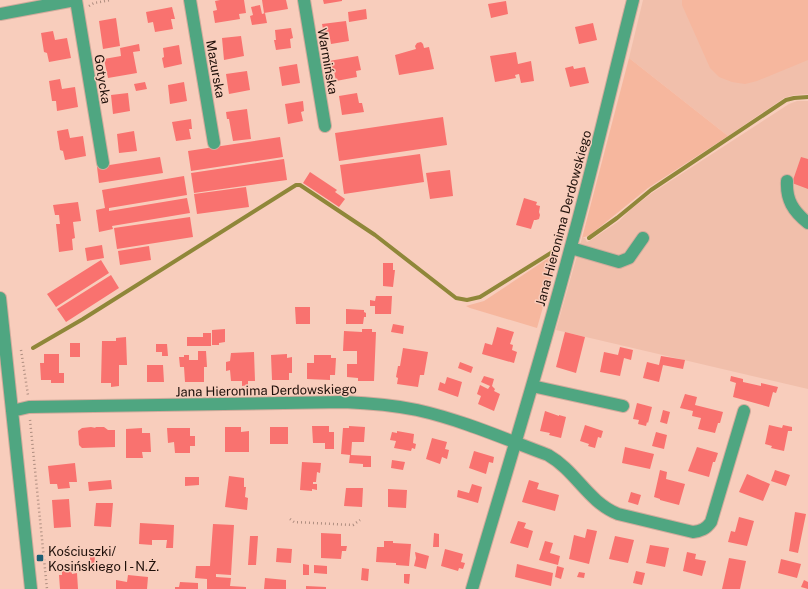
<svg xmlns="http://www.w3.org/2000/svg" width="808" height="589" viewBox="0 0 808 589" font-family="'Public Sans',sans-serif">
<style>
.built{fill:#f1bfab}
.green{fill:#f6b79e}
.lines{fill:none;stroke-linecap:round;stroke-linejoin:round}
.stream{stroke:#8f8739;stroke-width:4}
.building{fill:#f9726f}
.minor-casing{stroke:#d1ab9c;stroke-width:14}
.path{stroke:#af8e80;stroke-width:2.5;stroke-dasharray:1 3;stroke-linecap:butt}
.minor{stroke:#4fa681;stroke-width:12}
.poi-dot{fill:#1e5f74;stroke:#f8cdbc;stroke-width:1.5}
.labels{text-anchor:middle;stroke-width:3;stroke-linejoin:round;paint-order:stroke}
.street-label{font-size:13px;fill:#1f100a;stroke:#f8cdbc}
.poi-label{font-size:13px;fill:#1f100a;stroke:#f8cdbc;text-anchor:start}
</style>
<rect width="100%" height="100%" fill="#f8cdbc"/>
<path class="built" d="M643 0H808V94L794 95 784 98 728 136 629 58Z
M797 101H808V389L556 330 582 238H585L587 242 591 240 619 221 630 210 652 193 789 104Z"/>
<path class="green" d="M682 0H808V60L757 81 745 84 732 82 719 77 710 68 682 5Z
M629 58 728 136 648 188 590 235 582 238Z
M559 251 537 328 470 308 466 306 484 301Z"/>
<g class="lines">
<path class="stream" d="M589 238 617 218 651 190 786 100 794 98 808 97
M33 348 83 319 296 185H300L375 235 456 298 467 300 480 297 554 251"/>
</g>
<path class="building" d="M220 0H244L246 13 239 14 240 19 215 23 213 11 217 10 215 1Z
M262 0H286L288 9 264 13Z
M323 0H342V1L324 4Z
M506 1 508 14 491 18 488 4Z
M260 5 262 14 265 13 267 23 252 25 250 16 253 15 251 7Z
M172 7 175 19H171L173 29 155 32 153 22 148 23 146 12Z
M366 9 367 19 349 22 348 12Z
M116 18 120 46 103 49 99 21Z
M346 21 349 41 331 44 329 33 324 34 322 24Z
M593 23 597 40 579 44 575 27Z
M291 28 293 38 290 39 291 48 276 50 274 40H276L275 30Z
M53 31 55 40 67 38 71 58 49 62 47 53 44 52 41 33Z
M241 36 244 56 224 60 222 38Z
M421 42 423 44 424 48 429 47 434 69 399 75 395 55 416 49 415 46 417 43Z
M139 44 140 51 133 52 137 73 108 78 104 59 121 56 120 48Z
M179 45 182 64 164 68 162 58 164 57 163 48Z
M516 52 518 64 531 61 534 81 521 83 519 74 515 75 516 78 495 82 490 56Z
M358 56 361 70 356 71 357 77 336 81 334 71H331L329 61Z
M297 64 300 83 282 86 279 67Z
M573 66 574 69 585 67 589 83 570 87 565 68Z
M247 71 250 90 229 94 226 74Z
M60 79 62 89 75 87 78 107 57 111 56 101H52L49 81Z
M145 82 147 89 136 91 134 84Z
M184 82 187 101 170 104 168 85Z
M128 93 130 111 113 114 111 95Z
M357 93 359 103H362L364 112 342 115 339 96Z
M303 101 304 111 301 112 303 121 288 124 285 104Z
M247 109 251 139 233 141 229 119H227L226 112Z
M443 117 447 145 339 161 335 133Z
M191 119 192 129H189L191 139 176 141 172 122Z
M68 129 70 138 83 136 86 156 65 160 63 151 60 150 57 131Z
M134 131 137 151 119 153 117 134Z
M280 137 283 157 191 171 188 151Z
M420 154 424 182 344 194 340 165Z
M160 157 163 173 99 183 97 167Z
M801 157 808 159V189L792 183Z
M284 159 287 180 194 193 191 173Z
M450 170 453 196 430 199 426 173Z
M310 172 337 190 335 192 345 199 339 207 303 183Z
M184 176 187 195 109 208V211L187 198 190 213 112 226 113 229 99 232 96 210 105 208 102 190Z
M246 187 249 207 197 214 194 194Z
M524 198 537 202 536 205 540 206 539 212 540 215 539 219 536 220H534L531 229 516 225Z
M78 202 81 221 73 222 75 238 72 239 73 250 59 252 56 224H60L59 215H55L53 205Z
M190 217 193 237 117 249 114 228Z
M102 245 104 258 87 261 85 248Z
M149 246 151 260 120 265 118 251Z
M101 260 109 273 56 307 47 294Z
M383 263H393V270H395L393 287 383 286Z
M111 275 119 288 66 322 57 309Z
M376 296H392L391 314H375V306H370V300L375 301Z
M295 307H310V324H296Z
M346 309 364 310V312L366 313V317H364L363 324H346Z
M393 324 404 326 403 334 391 332Z
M497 327 514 332 510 344 513 345 512 350 517 352 514 363 482 354 485 343 492 345Z
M225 329V342L219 343V345H212V330Z
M362 329H372V332H376L374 381H358V378L347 377V364H357V351H343L344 331 362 332Z
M565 332 585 337 576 373 556 367Z
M203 333H211V346H187V337H203Z
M126 337 127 365H119V386L111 387V383H101L102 341H116V338Z
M70 343H80V357H70Z
M156 344H167L168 356H162V352H156Z
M620 347 633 350 631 360 624 358 620 376 600 372 604 352 618 355Z
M403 348 428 352 424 375H420L418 387 397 384 398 378 396 377 398 366H400Z
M198 351H206L207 367H204V382H185L184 367H180L179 357H184V355H189V360H198Z
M254 352 255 381H248V385L242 386V381H231L230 370 226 371V362L230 361 231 353Z
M44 354H59V373H64V383H51V380H41L40 363H44Z
M287 354V358L292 357V373H289V380H272L271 355Z
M314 355H331V358H336L335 375H330V380L307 379V363H314Z
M661 356 685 360 683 369 663 365 659 382 643 378 647 362 659 365Z
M460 362 473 367 471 373 458 368Z
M147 365H163L164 382H147Z
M484 376 494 379 492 386 495 389 494 391 500 394 494 411 478 404 481 396 477 394 480 385 488 389 490 386 481 382Z
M731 376 743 379V382L761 386V383L778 387 776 393 773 392 769 407 733 397 736 383 730 381Z
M447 377 462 382 458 397 438 390 440 382 445 384Z
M685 394 697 397 695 405 723 412 720 423H718L715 433 698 429 701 418 692 416 693 411 680 408Z
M637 403 652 407 648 423 647 422 646 426 638 424 639 420 633 419Z
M663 410 670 412 667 424 660 422Z
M545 411 559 416V415L566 417 561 438 549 435 550 433 540 431Z
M585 425 603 431 601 438 598 437 595 448 588 446 589 444 580 441Z
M769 425 782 428 783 425 792 427V431H788L784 451 771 448 772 446 765 444Z
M312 426H329V432H334V449H325V443H313Z
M349 426 365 427 364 442H352L351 455 371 456V467H363V464L349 463 350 455 341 454 343 428H349Z
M91 427 96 428 95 427H104L108 430H115V447L82 448 79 445 78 431 82 428Z
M225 427H241V432L249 431V452H225Z
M270 427H288V444H270Z
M142 428V433H150L151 452H142L143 458H126V429Z
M167 428H190V436H195V446H190V453H175L174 442 168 443Z
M397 431 414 434 413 443 416 444 415 449 412 448 411 451 394 448 396 441 390 440 392 432 397 433Z
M656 432 667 435 664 449 652 446Z
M432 438 447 442 445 449 449 450 447 459 442 457 440 464 426 459Z
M625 447 654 454 650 469 622 463Z
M697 447 718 453 715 462H713L709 477 688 471Z
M474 451 494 457 493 463 489 462 486 474 469 468Z
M392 460 405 462 403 470 391 468Z
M302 462 321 463 320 473 317 472 316 482H313V484H317V490L312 489V491L300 490Z
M75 463 77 482H69L70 488 58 489 57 484H50L48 466Z
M660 470 667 472 666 479 685 484 679 505 660 500V499L654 497Z
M775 470 790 475 786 486 771 481Z
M747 474 770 484 763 501 739 492Z
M229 476 244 478V487H246L245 497 248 498 247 510 225 507Z
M185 477H199V485L185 486Z
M111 480 112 489 89 491 88 482Z
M529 480 539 483 537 489 559 495 555 511 522 502Z
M472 484 482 487 478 503 457 497 458 490 469 493Z
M346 488H363L362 507 344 506Z
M388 489 407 490 406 508 388 507Z
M631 492 641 495 638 505 628 502Z
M69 499 71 527 54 528 52 500Z
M96 503H113L111 527 94 526Z
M795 512 806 514 798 553 789 551Z
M739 517 754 521 747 546 728 542 731 531 735 532Z
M518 521 526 523 524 528 533 531 528 548 510 543Z
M140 523 174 525 173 548H166L167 540H152V545L139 544Z
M213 524 234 525 231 575 216 574V577L231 578 230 586 246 587V589H207V579L195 578 196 566H210Z
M587 529 597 531 589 564 569 559 574 535 585 538Z
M321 533 341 534V546H347L346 551H342L341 559 321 558Z
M434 533 439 534V547H433Z
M250 536H258L256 565H248Z
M615 536 634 540 628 563 609 559Z
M384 541H393V543L411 544 409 566 396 565V563L376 562 377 547H384Z
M545 541 553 543 550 553 560 556 558 565 539 560Z
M650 545 669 548 665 567 646 563Z
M277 548 292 549 291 563 276 562Z
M445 549 463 554 461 562 465 563 463 569 459 568 458 571 441 566Z
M415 552 429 556 426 569 414 566 416 558Z
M687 552 696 554 695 559 706 561 702 576 683 571Z
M90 556H95L94 569 90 568Z
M729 558 746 561 740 589H722Z
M781 559 801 564 797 578 778 573Z
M303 564 309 565V575H303Z
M517 564 553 573 551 586 515 577Z
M314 565 327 566V574L314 573Z
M557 566 564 568 561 579 555 577Z
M71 567 72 574 77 573 78 589H60L59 575H62V568Z
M362 568 369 569 368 581 361 580Z
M636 571 645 573 642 585 633 583Z
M579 572 585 573 584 578 577 577Z
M404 574H410L409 584 404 583Z
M128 575 148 577 147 589H116V580L127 582Z
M265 578 286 580V589H264Z
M804 580 808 582V589L801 587Z
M180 582 198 583V589H175V587H179Z
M306 586 326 587V589H306Z"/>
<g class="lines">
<defs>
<path id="minor" d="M76 0 103 163
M190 0 214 143
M304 0 325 126
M0 14 75 0
M787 181C786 200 793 211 808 223
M571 248 619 262 629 258 643 238
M0 298 31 589
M532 386 623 406
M12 411 29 407 344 402C369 403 393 405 417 410 462 420 505 439 548 455 576 471 588 502 618 514L693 532C701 531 706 529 711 522L744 411
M472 589C505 476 540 364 570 250 593 167 612 83 633 0"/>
</defs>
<use href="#minor" class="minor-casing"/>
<path class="path" d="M89 6 94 3 111 0
M21 350 28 395
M30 420 47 589
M290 519 294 522 353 525 360 520"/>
<use href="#minor" class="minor"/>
</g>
<rect class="poi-dot" x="36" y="554" width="8" height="8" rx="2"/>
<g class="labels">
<g class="street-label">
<text transform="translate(328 61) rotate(80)" y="5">Warmińska</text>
<text transform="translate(216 69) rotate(80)" y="5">Mazurska</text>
<text transform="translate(103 79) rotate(81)" y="5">Gotycka</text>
<text transform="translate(563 218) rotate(-75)" y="5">Jana Hieronima Derdowskiego</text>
<text transform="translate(266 390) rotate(-1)" y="5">Jana Hieronima Derdowskiego</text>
</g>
<g class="poi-label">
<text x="48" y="556">Kościuszki/<tspan x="48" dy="15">Kosińskiego I - N.Ż.</tspan></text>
</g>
</g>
</svg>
